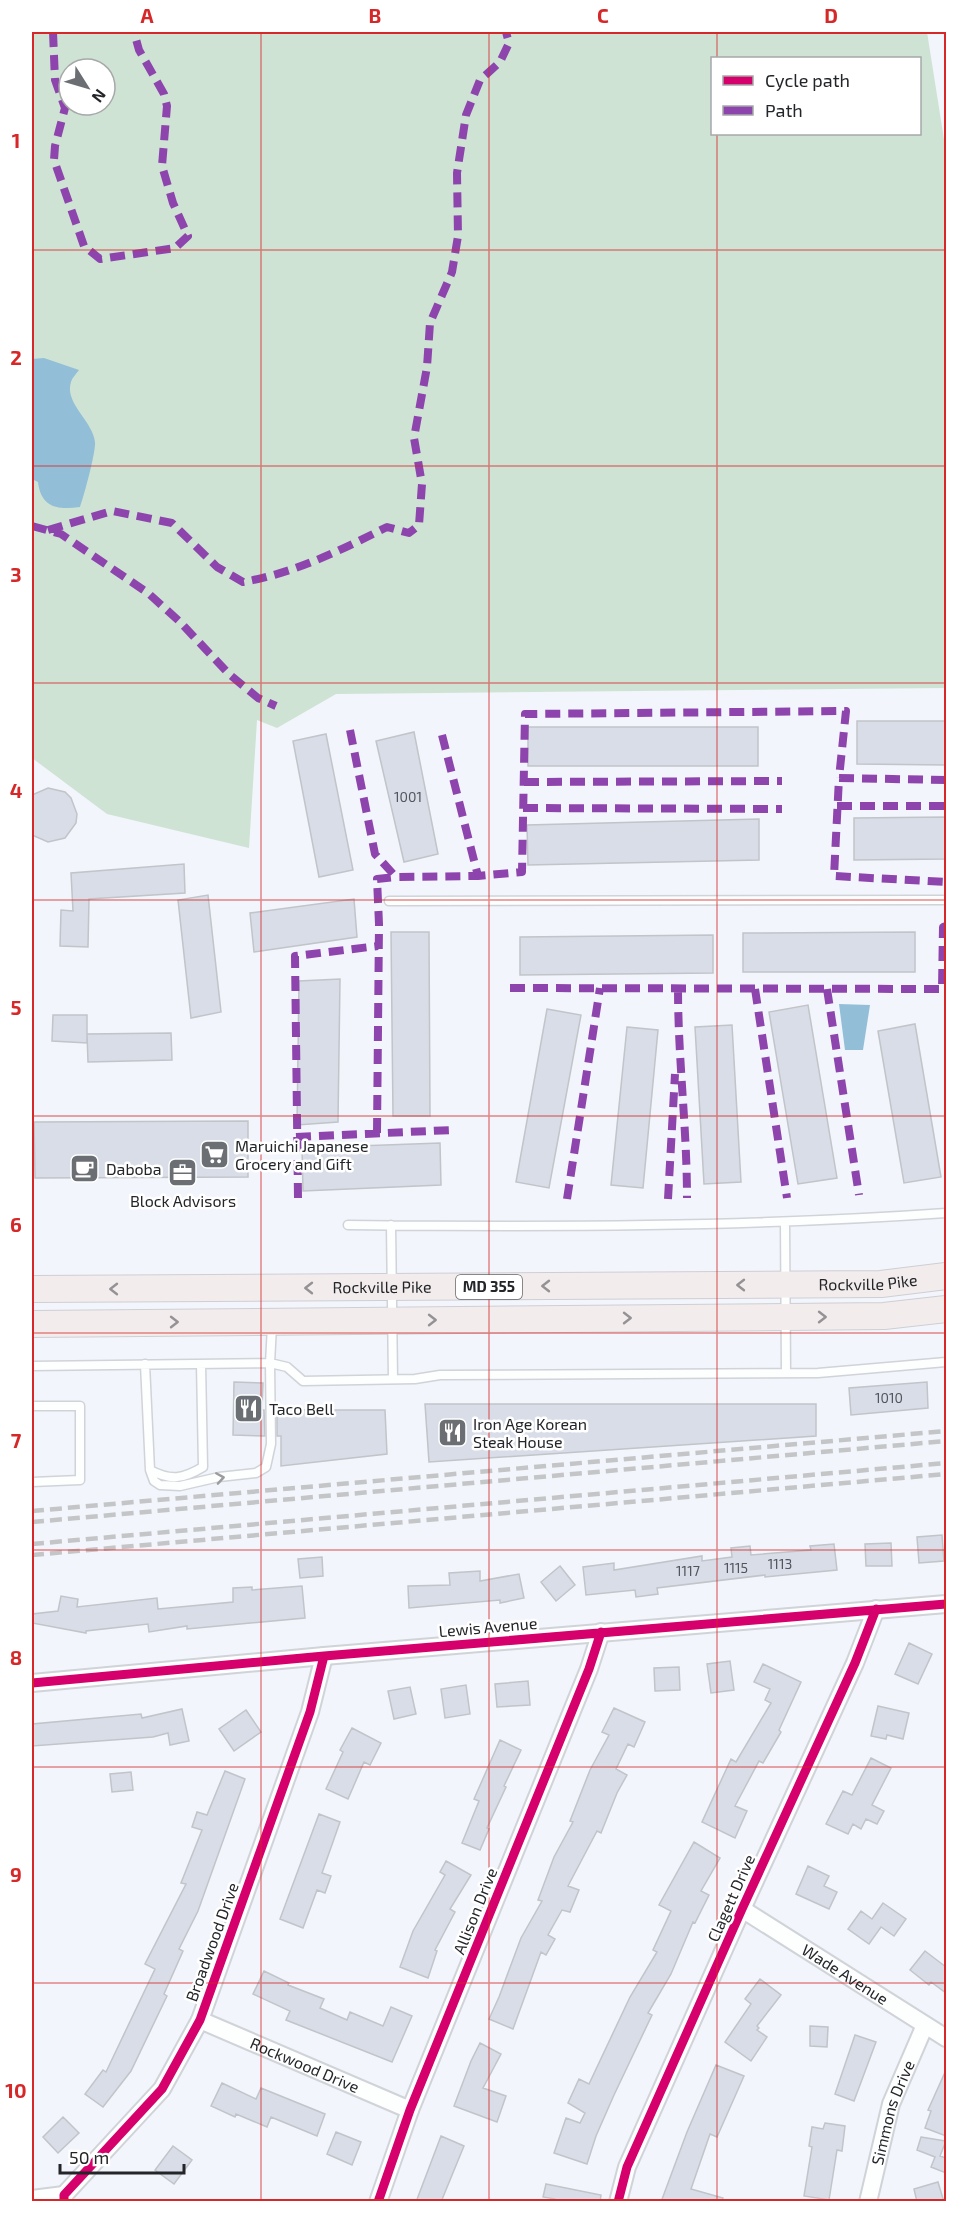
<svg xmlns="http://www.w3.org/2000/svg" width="978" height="2233" viewBox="0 0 978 2233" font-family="'Exo 2',sans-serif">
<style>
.green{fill:#cee3d4;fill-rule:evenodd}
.water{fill:#92bfd7}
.building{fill:#d8dde8;stroke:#c1c4c8;stroke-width:1.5}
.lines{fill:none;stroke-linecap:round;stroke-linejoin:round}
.lane-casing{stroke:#d0d3d8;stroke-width:11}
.street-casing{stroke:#d0d3d8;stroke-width:20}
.primary-casing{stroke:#cecfd3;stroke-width:28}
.lane{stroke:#fdfefe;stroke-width:8}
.street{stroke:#fdfefe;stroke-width:16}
.primary{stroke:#f2eced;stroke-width:26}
.rail{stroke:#c4c5c6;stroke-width:4.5;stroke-dasharray:12 6;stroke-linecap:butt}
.quiet{stroke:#8e44ad;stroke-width:8;stroke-dasharray:15 8;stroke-linecap:butt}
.cycleway-casing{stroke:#fff;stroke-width:13}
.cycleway{stroke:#d6006c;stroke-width:9}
.oneway{stroke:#959295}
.oneway2{stroke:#9b9c9e}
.grid{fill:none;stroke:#d62828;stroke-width:1.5;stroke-opacity:0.55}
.labels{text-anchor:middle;stroke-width:5;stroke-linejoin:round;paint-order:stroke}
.number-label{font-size:14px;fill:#52555b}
.shield{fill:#fff;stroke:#656669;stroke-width:1.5}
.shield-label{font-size:15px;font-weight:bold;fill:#232529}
.poi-label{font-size:16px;fill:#232529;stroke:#fff;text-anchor:start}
.street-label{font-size:16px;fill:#232529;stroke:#fff}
.neatline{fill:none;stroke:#d62828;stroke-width:2}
.grid-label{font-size:20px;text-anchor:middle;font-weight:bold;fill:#d62828}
</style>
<rect width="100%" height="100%" fill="#f2f5fb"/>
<path class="green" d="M32 32H927L946 152V688L336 694 277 728 257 720 249 848 107 814 32 758ZM712 58H920V134H712ZM69 69H105V105H69Z"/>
<path class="water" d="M44 358 79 370C77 373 72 378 71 382 64 403 93 421 95 442 96 452 84 496 80 507 58 510 41 508 38 482L32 479V359Z
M839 1004 870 1005 863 1050H845Z"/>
<path class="building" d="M857 721H946V765L857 764Z
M528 727H758V766H528Z
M414 732 438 854 404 862 376 741Z
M326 734 353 870 319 877 293 741Z
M48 788 65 792 71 798 77 814 76 823 65 838 48 842 32 835V795Z
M946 817V859L854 860V818Z
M759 819V860L528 865 527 825Z
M184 864 185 893 89 899 88 947 60 946 61 910 73 911 71 873Z
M208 895 221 1012 191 1018 178 900Z
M354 899 357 937 254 952 250 913Z
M391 932H429L430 1116H393Z
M915 932V972H743V933Z
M713 935V973L520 975V937Z
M340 979 338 1122 297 1125 299 981Z
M808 1005 837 1178 798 1184 769 1012Z
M547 1009 581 1015 549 1188 516 1182Z
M53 1015H87V1043L52 1041Z
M915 1024 941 1177 904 1183 878 1031Z
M732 1025 741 1182 704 1184 695 1027Z
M627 1027 658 1030 643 1188 611 1185Z
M171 1033 172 1060 88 1062 87 1034Z
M248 1121V1177L35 1178 34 1122Z
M440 1143 441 1185 303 1191 302 1148Z
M234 1382 263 1383 262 1410H264L265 1436 233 1435Z
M927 1382 928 1408 851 1415 849 1388Z
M425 1404H816V1436L429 1462Z
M277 1410H385L387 1454 281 1466V1436H277Z
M942 1535 944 1561 919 1563 917 1537Z
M891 1543 892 1566H866L865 1544Z
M834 1544 837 1570 765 1577V1575L657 1588 658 1594 636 1597 635 1590 586 1595 583 1567 614 1563V1570L702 1556V1561L732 1557 731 1548 750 1546 751 1555 811 1550 810 1546Z
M322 1557 323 1576 300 1578 298 1559Z
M560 1566 575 1585 556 1601 541 1582Z
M480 1571V1581L519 1574 524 1598 500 1603V1600L409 1608 408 1586 450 1585 449 1573Z
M302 1586 305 1618 187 1629V1626L149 1632 148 1624 86 1631V1633L32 1623V1614L58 1611 61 1596 78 1599 77 1607 157 1598 158 1609 233 1602V1588L252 1587V1590Z
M909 1643 932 1654 918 1684 895 1674Z
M730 1661 734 1690 711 1693 707 1664Z
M763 1664 801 1682 779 1730 781 1732 763 1763 759 1761 735 1806 747 1811 735 1838 702 1822 731 1759 736 1762 771 1703 765 1700 770 1689 754 1682Z
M679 1667 680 1690 655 1691 654 1668Z
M528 1681 530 1705 497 1707 495 1684Z
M466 1685 470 1714 445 1718 441 1689Z
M410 1687 416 1714 394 1719 388 1691Z
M878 1706 909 1713 903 1739 887 1735 886 1739 871 1736Z
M614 1708 645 1722 634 1747 628 1744 616 1769 627 1775 617 1793 601 1833 597 1831 568 1886 579 1890 570 1912 562 1910 548 1935 555 1939 546 1955 541 1952 513 2029 489 2019 499 1997 521 1938 542 1901 538 1900 554 1857 573 1822 570 1821 590 1770 609 1735 602 1732Z
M182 1709 189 1741 170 1745 168 1733 153 1737 32 1746V1724L141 1714 142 1718Z
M246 1710 261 1732 234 1751 219 1729Z
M352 1728 381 1743 370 1765 364 1762 348 1799 326 1789 343 1752 340 1750Z
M500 1740 521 1750 504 1786 506 1787 487 1828 489 1829 480 1850 462 1843 479 1801 474 1799Z
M871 1758 891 1768 872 1805 884 1811 877 1824 866 1819 861 1829 853 1824 848 1834 826 1824 843 1791 852 1795Z
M225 1771 245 1779 198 1911 179 1949 183 1951 164 1994 167 1996 131 2071 103 2107 85 2094 103 2070 106 2072 155 1969 145 1964 186 1884 181 1883 202 1830 192 1827 197 1812 207 1815Z
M131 1772 133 1790 112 1792 110 1774Z
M319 1814 340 1822 322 1873 331 1876 325 1893 317 1890 303 1928 280 1919Z
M694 1842 720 1858 701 1891 709 1895 695 1923 693 1922 671 1974 648 2013 652 2015 614 2095 596 2136 587 2164 554 2153 566 2118 580 2123 585 2113 568 2103 579 2079 589 2084 630 1997 657 1952 653 1950 671 1911 659 1905Z
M446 1861 471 1875 450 1909 455 1912 435 1950 437 1951 428 1978 400 1967 413 1931 445 1875 440 1872Z
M808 1866 829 1876 824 1886 837 1892 829 1909 796 1894Z
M883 1903 906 1919 894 1936 881 1927 869 1944 848 1929 861 1911 872 1919Z
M925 1951 946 1967V1993L931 1982 929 1985 910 1970Z
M264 1971 289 1983 288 1985 324 1999 320 2008 347 2020 350 2012 383 2026 391 2007 412 2016 392 2062 286 2020 290 2011 253 1994Z
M760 1979 781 1995 757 2026 759 2028 757 2030 767 2037 751 2061 725 2042 751 2004 745 1999Z
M810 2026 828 2027 827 2047 810 2046Z
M855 2035 876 2042 854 2101 835 2094Z
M480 2043 501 2054 483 2088 506 2096 497 2122 454 2106 471 2061Z
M716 2065 744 2076 717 2137 710 2134 691 2189 723 2198 722 2202H661L687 2132Z
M946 2070V2136L925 2128 931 2111 928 2110Z
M222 2083 256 2099 261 2088 325 2114 317 2136 271 2117 267 2127 236 2114 235 2117 211 2106Z
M63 2117 79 2133 58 2153 43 2137Z
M825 2123 845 2126 842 2151 837 2150 829 2200 804 2196 812 2147 809 2146 812 2127 823 2129Z
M336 2132 361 2142 352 2165 327 2154Z
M441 2136 464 2146 441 2202H416Z
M921 2137 946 2141 940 2156 946 2158V2173L931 2167 935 2157 917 2150Z
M173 2146 192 2160 174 2184 155 2170Z
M938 2182 944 2202H917L914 2189Z
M546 2184 601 2195 600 2202H554L555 2199 543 2197Z"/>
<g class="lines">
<defs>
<path id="lane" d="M389 901 946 900
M785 1222 786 1373
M348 1225C548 1227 747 1227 946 1213
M391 1225 393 1379
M145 1364 150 1470C171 1481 183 1479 203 1467L201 1364
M32 1366 270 1363 272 1326
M32 1406H80V1480L32 1482
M150 1470 154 1481 160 1485 180 1486 219 1477 256 1473 266 1467 271 1444 270 1363 287 1367 303 1381 415 1379 440 1375 818 1373 946 1362"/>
<g id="street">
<path d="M32 1683 324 1656 946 1604"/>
<path id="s1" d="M742 1909 946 2038"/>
<path id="s2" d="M200 2020 410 2110"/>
<path d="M32 2199 64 2195"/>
<path d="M64 2202V2195L162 2089 200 2020 310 1712 324 1656"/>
<path d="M378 2202 410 2110 589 1669 601 1632"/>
<path d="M618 2202 627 2167 742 1909 855 1663 876 1609"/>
<path id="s3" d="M868 2202 891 2104 925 2025"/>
</g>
<g id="primary">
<path id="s4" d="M32 1289 881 1284 946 1276"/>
<path d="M32 1324 884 1316 946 1309"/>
</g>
</defs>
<use href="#lane" class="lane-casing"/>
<use href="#street" class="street-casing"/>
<use href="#primary" class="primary-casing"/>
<use href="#lane" class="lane"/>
<use href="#street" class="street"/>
<use href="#primary" class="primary"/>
<path class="rail" d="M32 1511 946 1431
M32 1522 946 1441
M32 1544 946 1463
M32 1555 946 1474"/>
<path class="quiet" d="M53 32 55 80 65 108 55 146 54 160 84 246 100 259 175 248 188 236 173 203 162 166 167 106 164 94 139 50 134 32
M32 526 61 534 148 593 179 621 229 674 258 698 276 706
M48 530 112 511 172 523 217 567 243 582C295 573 341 550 387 527L409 533 419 525 422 484 414 438 427 367 430 323 452 272 458 236 457 173 466 115 480 80 500 62 509 43 506 32
M350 730 375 854 396 877 478 876
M442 735 478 876 522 872 525 714 846 711 839 778
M946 780 839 778 834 876 946 882
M524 782 782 781
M837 806H946
M523 808 782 809
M510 988 942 989 943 927 946 926
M678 989C678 1059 687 1128 687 1198
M755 989 787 1198
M827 989 859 1195
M377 1133 379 924 377 879 396 877
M296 1137 452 1130
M298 1198 295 956 378 946
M567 1199 600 988
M668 1199 675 1074"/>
<defs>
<path id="cycleway" d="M32 1683 324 1656 946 1604
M64 2202V2195L162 2089 200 2020 310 1712 324 1656
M378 2202 410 2110 589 1669 601 1632
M618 2202 627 2167 742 1909 855 1663 876 1609"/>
</defs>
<use href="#cycleway" class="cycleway-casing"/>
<use href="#cycleway" class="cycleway"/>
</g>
<defs><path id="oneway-chevron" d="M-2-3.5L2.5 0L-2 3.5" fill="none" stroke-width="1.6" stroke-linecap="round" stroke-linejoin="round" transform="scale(1.5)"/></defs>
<g class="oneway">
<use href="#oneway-chevron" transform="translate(741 1285) rotate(180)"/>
<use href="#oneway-chevron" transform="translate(546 1286) rotate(180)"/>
<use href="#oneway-chevron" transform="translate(309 1288) rotate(180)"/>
<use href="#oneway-chevron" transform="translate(114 1289) rotate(180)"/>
<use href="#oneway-chevron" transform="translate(822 1317)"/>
<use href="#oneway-chevron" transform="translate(627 1318)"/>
<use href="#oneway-chevron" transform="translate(432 1320)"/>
<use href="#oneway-chevron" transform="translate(174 1322)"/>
</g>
<use class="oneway2" href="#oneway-chevron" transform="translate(220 1478) rotate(-9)"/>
<path class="grid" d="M261 32V2202M489 32V2202M717 32V58M717 134V2202M32 250H946M32 466H946M32 683H946M32 900H946M32 1116H946M32 1333H946M32 1550H946M32 1767H946M32 1983H946"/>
<defs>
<symbol id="supermarket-square" viewBox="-11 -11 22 22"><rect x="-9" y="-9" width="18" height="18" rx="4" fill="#6b6e72" stroke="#fff"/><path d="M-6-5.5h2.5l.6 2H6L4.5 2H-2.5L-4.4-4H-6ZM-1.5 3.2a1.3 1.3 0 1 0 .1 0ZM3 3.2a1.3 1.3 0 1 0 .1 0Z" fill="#fff"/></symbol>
<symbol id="cafe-square" viewBox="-11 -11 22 22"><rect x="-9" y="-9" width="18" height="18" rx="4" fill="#6b6e72" stroke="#fff"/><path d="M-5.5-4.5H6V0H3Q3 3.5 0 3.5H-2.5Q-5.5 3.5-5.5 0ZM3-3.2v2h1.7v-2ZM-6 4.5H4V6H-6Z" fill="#fff"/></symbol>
<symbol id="office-square" viewBox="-11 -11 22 22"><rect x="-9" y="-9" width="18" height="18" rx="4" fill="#6b6e72" stroke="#fff"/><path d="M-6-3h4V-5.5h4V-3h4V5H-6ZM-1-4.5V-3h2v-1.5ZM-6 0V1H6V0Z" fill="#fff"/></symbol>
<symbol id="restaurant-square" viewBox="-11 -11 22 22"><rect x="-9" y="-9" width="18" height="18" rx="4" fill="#6b6e72" stroke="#fff"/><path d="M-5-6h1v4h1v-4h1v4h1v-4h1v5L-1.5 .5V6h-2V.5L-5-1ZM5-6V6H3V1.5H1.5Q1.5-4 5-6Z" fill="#fff"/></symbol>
</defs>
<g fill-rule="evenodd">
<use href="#supermarket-square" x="198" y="1138" width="33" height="33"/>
<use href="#cafe-square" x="68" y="1152" width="33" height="33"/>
<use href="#office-square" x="166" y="1156" width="33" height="33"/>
<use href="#restaurant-square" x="232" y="1392" width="33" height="33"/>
<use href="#restaurant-square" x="436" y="1416" width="33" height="33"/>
</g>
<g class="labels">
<g class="number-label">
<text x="408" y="802">1001</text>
<text x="889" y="1403">1010</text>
<text x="780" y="1569">1113</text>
<text x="736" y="1573">1115</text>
<text x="688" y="1576">1117</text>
</g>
<rect class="shield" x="456" y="1275" width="66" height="24" rx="4.5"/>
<g class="shield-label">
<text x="489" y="1292">MD 355</text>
</g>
<g class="poi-label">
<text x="235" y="1152">Maruichi Japanese<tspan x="235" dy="18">Grocery and Gift</tspan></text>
<text x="106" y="1175">Daboba</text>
<text x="183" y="1207" text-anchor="middle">Block Advisors</text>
<text x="269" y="1415">Taco Bell</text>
<text x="473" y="1430">Iron Age Korean<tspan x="473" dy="18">Steak House</tspan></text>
</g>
<g class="street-label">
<text dy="6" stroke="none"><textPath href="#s4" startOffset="836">Rockville Pike</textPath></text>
<text dy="6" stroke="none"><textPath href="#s4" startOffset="350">Rockville Pike</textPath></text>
<text transform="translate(488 1627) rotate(-5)" y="6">Lewis Avenue</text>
<text transform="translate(731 1898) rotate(-66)" y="6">Clagett Drive</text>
<text transform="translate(475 1911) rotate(-68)" y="6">Allison Drive</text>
<text transform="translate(212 1942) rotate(-70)" y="6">Broadwood Drive</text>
<text dy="6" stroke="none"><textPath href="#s1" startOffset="122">Wade Avenue</textPath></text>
<text dy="6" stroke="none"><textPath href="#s2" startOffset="114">Rockwood Drive</textPath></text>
<text dy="6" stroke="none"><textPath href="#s3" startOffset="93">Simmons Drive</textPath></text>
</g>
</g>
<rect width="978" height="2233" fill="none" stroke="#ffffff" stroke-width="66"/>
<rect x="711" y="57" width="210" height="78" fill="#ffffff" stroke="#a7a8a9" stroke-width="1.5"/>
<rect x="723" y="76" width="30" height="9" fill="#d6006c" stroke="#a7a8a9" stroke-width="1.5"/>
<text x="765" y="87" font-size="18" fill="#232529">Cycle path</text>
<rect x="723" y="106" width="30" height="9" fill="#8e44ad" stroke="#a7a8a9" stroke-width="1.5"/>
<text x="765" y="117" font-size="18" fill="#232529">Path</text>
<g transform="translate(87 87) rotate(127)"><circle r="28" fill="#ffffff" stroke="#a7a8a9" stroke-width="1.5"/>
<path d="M0-4.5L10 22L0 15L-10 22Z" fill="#6b6e72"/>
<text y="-9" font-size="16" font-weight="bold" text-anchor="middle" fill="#232529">N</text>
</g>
<path d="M60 2164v9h124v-9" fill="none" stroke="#232529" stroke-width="3"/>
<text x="69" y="2164" font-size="18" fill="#232529" stroke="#ffffff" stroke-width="4.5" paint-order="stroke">50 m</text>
<rect x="33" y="33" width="912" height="2167" class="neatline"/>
<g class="grid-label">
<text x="147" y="23">A</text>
<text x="375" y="23">B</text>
<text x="603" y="23">C</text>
<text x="831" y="23">D</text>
<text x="16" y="148">1</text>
<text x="16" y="365">2</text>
<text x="16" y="582">3</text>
<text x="16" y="798">4</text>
<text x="16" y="1015">5</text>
<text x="16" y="1232">6</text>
<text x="16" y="1448">7</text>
<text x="16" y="1665">8</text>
<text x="16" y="1882">9</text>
<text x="16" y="2098">10</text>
</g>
</svg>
